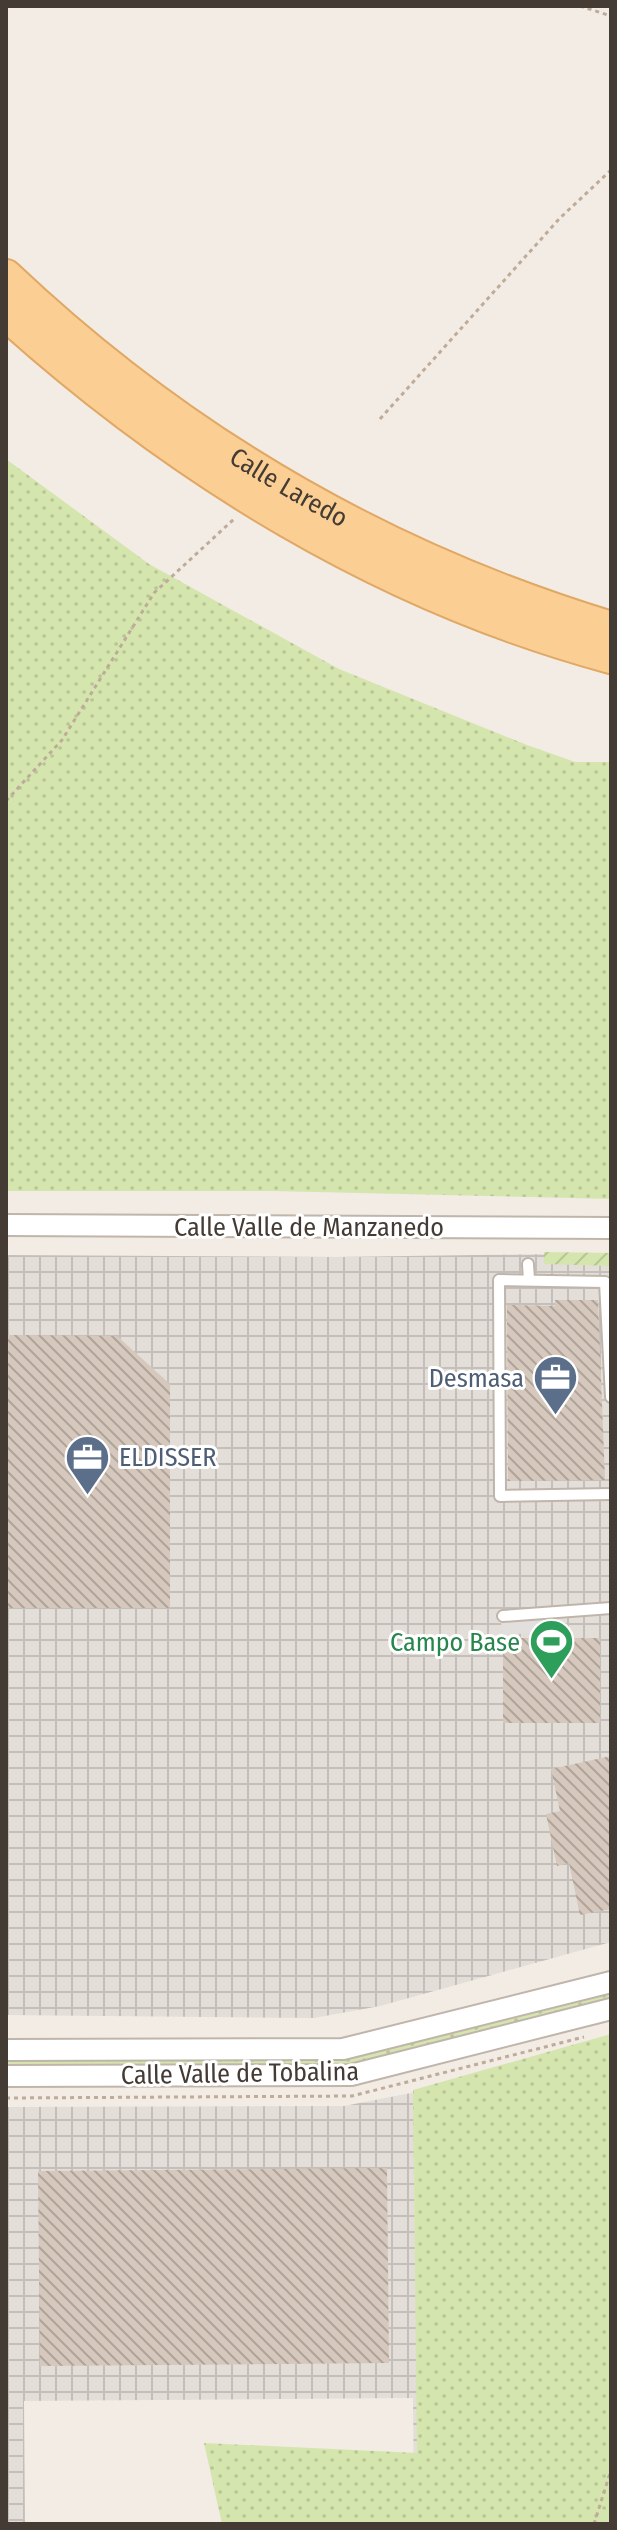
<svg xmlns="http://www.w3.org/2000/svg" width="617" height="2530" viewBox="0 0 617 2530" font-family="'Fira Sans Condensed',sans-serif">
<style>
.industrial{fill:url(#industrial-grid)}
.grass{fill:url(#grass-dots)}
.garden{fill:url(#garden-furrows)}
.parking{fill:#e2dfdd}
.building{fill:url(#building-back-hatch)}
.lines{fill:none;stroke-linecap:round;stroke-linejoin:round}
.lane-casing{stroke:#c0b5aa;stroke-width:14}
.street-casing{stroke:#c0b5aa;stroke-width:24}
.primary-casing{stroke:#e0a864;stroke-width:36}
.path{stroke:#beab99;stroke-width:3;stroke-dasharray:4 4;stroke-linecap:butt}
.lane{stroke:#fff;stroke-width:10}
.street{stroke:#fff;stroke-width:20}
.primary{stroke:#fbce94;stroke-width:32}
.labels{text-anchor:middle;stroke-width:6;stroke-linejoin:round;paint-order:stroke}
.street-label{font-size:26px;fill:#443b34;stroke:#fff}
.service-label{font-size:26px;fill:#4e5e75;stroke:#fff;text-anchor:end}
.leisure-label{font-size:26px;fill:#27864d;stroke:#fff;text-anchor:end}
</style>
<defs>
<pattern id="industrial-grid" width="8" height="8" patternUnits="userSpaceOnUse" patternTransform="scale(2)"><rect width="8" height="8" fill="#e4ded9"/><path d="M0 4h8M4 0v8" fill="none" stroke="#c5bfbb"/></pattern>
<pattern id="grass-dots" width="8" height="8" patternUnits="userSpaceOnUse" patternTransform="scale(2)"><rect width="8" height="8" fill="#d5e5ae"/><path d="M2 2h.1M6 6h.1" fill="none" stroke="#b8c596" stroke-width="1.8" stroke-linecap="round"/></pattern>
<pattern id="garden-furrows" width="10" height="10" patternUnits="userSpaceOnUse" patternTransform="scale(2)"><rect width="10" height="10" fill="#d5e5ae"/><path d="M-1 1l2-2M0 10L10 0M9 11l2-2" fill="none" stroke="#b8c596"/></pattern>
<pattern id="building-back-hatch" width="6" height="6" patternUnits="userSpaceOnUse" patternTransform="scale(2)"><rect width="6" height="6" fill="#d6c8bd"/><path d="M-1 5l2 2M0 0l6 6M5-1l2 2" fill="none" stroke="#afa49a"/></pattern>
</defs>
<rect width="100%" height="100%" fill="#f2ece4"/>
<path class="industrial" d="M611 1253V1942L380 2006 314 2018 6 2015V1255L337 1257Z
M611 2036V2524H414L413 2398 24 2401 25 2524H6V2107L344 2106 411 2093Z"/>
<path class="grass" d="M6 459 149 564 339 669 527 745 575 762H611V1199L272 1191H6Z
M611 1992V1998L337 2067H6V2061H338Z
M611 2034V2524H222L204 2443 417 2453 413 2090Z"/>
<path class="garden" d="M544 1252 611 1253V1266L544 1264Z"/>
<path class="parking" d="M501 1619H557V1633L502 1634Z"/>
<path class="building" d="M555 1300H598L605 1480 508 1481 507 1305 555 1306Z
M6 1335 117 1336 170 1384V1608H6Z
M503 1638H600V1723H503Z
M611 1756V1909L580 1915 569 1863 557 1866 546 1814 560 1811 551 1769Z
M387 2168 389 2363 40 2366 38 2171Z"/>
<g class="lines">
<defs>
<path id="lane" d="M528 1264 529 1280
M611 1397 605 1282 499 1280 500 1496 611 1494
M503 1616 611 1608"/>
<path id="street" d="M6 1225 611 1228
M6 2050 343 2049 611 1982
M6 2076 351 2075 611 2009"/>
<g id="primary">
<path id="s1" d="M6 276C179 440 383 559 611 628"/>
<path d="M6 314C179 470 384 596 611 657"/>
</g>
</defs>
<use href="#lane" class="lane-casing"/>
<use href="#street" class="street-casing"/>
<use href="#primary" class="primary-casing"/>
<path class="path" d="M580 6 611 16
M380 419 560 218 611 170
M6 801 62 740 154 593 234 519
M6 2098 352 2096 584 2037
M594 2524 611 2470"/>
<use href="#lane" class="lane"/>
<use href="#street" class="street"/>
<use href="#primary" class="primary"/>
</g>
<defs>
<symbol id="office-pin" viewBox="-11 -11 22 30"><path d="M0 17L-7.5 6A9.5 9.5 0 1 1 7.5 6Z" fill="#5c6f8a" stroke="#fff"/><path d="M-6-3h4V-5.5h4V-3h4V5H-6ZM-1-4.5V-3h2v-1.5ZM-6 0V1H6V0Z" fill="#fff"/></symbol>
<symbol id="stadium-pin" viewBox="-11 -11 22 30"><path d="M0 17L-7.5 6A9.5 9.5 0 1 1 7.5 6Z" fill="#2e9e5b" stroke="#fff"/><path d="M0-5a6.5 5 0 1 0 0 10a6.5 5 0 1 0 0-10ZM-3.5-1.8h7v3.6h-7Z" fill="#fff"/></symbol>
</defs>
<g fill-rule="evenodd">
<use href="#office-pin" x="530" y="1352" width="51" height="69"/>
<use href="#office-pin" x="62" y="1432" width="51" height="69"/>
<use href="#stadium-pin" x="526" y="1616" width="51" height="69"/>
</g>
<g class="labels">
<g class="street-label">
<text dy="9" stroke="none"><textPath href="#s1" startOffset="354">Calle Laredo</textPath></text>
<text x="309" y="1236">Calle Valle de Manzanedo</text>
<text transform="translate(240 2073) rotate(-1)" y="9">Calle Valle de Tobalina</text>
</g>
<g class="service-label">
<text x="524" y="1387">Desmasa</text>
<text x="119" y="1466" text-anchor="start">ELDISSER</text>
</g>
<g class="leisure-label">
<text x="520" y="1651">Campo Base</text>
</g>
</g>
<rect width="617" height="2530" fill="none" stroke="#443b34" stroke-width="16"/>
</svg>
